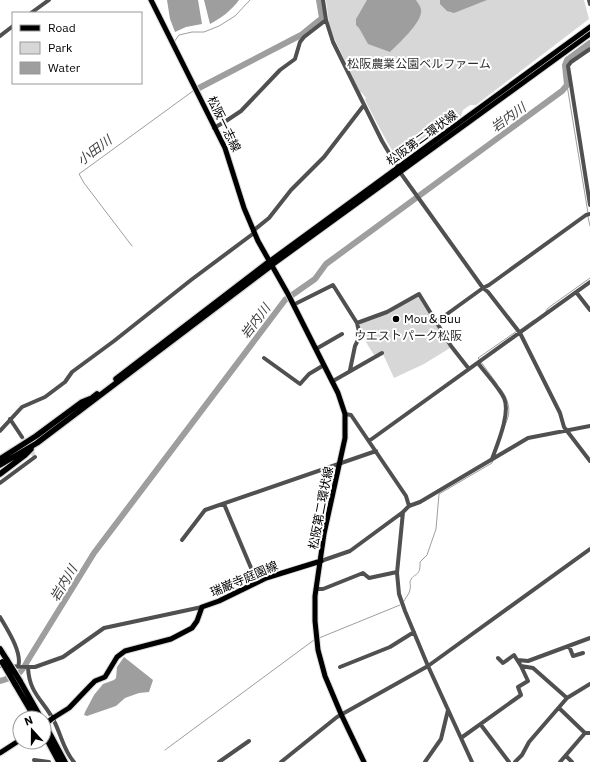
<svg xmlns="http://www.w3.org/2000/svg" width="590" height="762" viewBox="0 0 590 762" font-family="'IBM Plex Sans','Noto Sans JP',sans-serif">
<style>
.green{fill:#d7d7d7}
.water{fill:#9e9e9e}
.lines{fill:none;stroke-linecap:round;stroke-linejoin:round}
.stream{stroke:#9e9e9e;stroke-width:1}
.river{stroke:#9e9e9e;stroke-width:6}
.minor-tunnel{stroke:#d9d9d9;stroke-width:4;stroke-dasharray:4 2;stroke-linecap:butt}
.major-casing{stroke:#dbdbdb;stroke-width:7}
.highway-casing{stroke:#dbdbdb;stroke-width:8}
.minor{stroke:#505050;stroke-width:4}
.major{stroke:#000;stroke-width:5}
.highway{stroke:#000;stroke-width:5.5}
.major-bridge-casing{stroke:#dbdbdb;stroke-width:7;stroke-linecap:butt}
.highway-bridge-casing{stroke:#dbdbdb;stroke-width:8;stroke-linecap:butt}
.major-bridge{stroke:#000;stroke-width:5}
.highway-bridge{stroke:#000;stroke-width:5.5}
.poi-dot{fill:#000;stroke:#fff;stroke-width:1.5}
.labels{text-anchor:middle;stroke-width:4;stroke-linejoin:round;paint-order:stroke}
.park-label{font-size:12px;fill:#2e2e2e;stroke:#fff}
.street-label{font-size:12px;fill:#000;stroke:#fff}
.poi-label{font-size:12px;fill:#000;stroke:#fff;text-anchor:start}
.water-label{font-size:13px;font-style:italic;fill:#3f3f3f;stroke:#fff}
</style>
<rect width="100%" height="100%" fill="#fff"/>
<path class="green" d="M326 0H584L589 19 476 105H470L463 110 461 116 401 159H397C386 140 375 120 365 100L366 98 362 93 360 92 334 38 329 24Z
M418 296 450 348 424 364 394 378 382 352 374 355 361 334 359 326 361 323Z"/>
<path class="water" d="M167 0H198L202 24 186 27 175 32 170 19Z
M204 0H239C231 11 221 18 210 24Z
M367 0H416C418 4 422 7 421 12 421 23 398 44 390 52L368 44 359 28 356 25V19Z
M440 0H487L454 13 447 11 440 4Z
M124 657 153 680 149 692 139 693 125 698 116 706 87 716 84 715 85 712 94 695 103 684 114 680 116 678 117 667Z"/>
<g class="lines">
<path class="stream" d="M174 42 179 35 192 32H204L219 26 235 16 250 0
M567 85 588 213
M588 217 590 226
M132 246 84 183 79 174 193 91
M546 311 548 308 590 278
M520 330 534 320
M479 359 478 358 517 331
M481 362 497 384
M500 388C509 400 512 411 505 425
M404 601C406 597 410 593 410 589 411 587 410 584 410 582 413 572 421 578 420 562L427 555 436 529 439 494 492 463 493 460
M319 638 400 605
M165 750 314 640"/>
<path class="river" d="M199 88 301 35 322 18 319 0
M0 681C16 676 20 676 28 660L94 553 285 300 315 279 326 264 562 91 567 85 565 65 567 60 590 43"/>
<path class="minor-tunnel" d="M22 437 35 457"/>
<defs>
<path id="major" d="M151 0 225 148 244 208 258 241 288 294 338 393 345 414V438L324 534 315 596V621L318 650 325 676 341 714 364 762
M270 261 590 27
M272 265 590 34
M53 718 69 708 90 686 95 681 105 677 117 657 125 651 171 639 192 628 197 621 202 607 219 601 266 578 321 561
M0 753 20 740"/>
<path id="highway" d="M116 379 270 261
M0 459 36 436 82 402 92 398 97 394
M0 465 37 443 272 265
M0 474 25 455 31 449
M0 649 7 660
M20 681 41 718
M15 684 35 718
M44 723 65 762
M44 734 59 762"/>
</defs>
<use href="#major" class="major-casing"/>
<use href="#highway" class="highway-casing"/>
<path class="minor" d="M323 0 326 20 333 42 382 141 402 175 483 288 488 292 520 333 560 413 564 427 590 461
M589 0 590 4
M31 13 49 0
M0 36 13 26
M590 49 571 62 568 66 590 205
M214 128 226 121 241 111 280 70 295 59 300 42 304 37 326 20
M253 231 269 218 291 190 324 157 364 105
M576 292 590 310
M297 303 333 285 357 323 387 312 419 294 451 346 469 369
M436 322 483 288 489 285 586 215 590 214
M316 349 342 334
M264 358 300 384 309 374 324 365
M478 363C486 374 498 386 504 398 511 413 497 445 492 459
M350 370 355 346 360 336 357 323
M333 381 382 353
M345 414 351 415 406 496 409 506
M10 419 22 437
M0 431 22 407 45 397 65 382 72 372 114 341 191 280 254 233
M369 441 590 282
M0 483 35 457
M224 504 257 582
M403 512 397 573 399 594 405 611 428 666 472 762
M182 540 205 510 376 451
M321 561 350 551 403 512 409 506 420 502 528 438 590 426
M316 589H323L363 573 369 578 397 572
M0 617C7 629 23 653 18 667
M569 646 573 656 583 653
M498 658 503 663 514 655 521 666 533 668 567 698
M518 660 528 661 590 638
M0 666 35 667 63 657 104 628 202 607
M28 667C29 695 45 701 55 723 61 735 64 751 74 762
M340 667 390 647 414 632
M559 708 585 733H590
M481 725 509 762
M461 738 521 695 518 687 528 681 521 666
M566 756 572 762
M34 760 49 762
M219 762 249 741
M281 762 337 717 428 666 590 549
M425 762 441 739 448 710
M515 762 522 755 529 742 567 698 590 684
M560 762 585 733"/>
<use href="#major" class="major"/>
<use href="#highway" class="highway"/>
<defs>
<path id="major-bridge" d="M44 725 53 718"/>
<path id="highway-bridge" d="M7 660 20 681
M2 662 15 684"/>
</defs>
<use href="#major-bridge" class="major-bridge-casing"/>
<use href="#highway-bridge" class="highway-bridge-casing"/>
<use href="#major-bridge" class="major-bridge"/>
<use href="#highway-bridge" class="highway-bridge"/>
</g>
<circle class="poi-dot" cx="396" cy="319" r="4"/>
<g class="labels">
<g class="park-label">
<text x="419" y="68">松阪農業公園ベルファーム</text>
<text x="408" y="340">ウエストパーク松阪</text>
</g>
<g class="street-label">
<text transform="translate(224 124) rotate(64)" y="4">松阪一志線</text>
<text transform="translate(422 138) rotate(-36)" y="4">松阪第二環状線</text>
<text transform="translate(321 508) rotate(-79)" y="4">松阪第二環状線</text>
<text transform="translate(244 579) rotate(-23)" y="4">瑞巌寺庭園線</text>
</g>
<g class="poi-label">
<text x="404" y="323">Mou＆Buu</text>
</g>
<g class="water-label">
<text transform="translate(508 117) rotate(-36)" y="5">岩内川</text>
<text transform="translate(94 150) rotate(-37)" y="5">小田川</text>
<text transform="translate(255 321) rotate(-53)" y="5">岩内川</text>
<text transform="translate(63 583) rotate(-59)" y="5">岩内川</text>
</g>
</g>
<rect x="12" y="12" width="130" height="72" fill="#ffffff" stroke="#999999"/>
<rect x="20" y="25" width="20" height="6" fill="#000000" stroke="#999999"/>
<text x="48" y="32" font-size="12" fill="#000000">Road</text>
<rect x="20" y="42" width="20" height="12" fill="#d7d7d7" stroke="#999999"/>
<text x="48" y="52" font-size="12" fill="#000000">Park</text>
<rect x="20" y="62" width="20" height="12" fill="#9e9e9e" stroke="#999999"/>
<text x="48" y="72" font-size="12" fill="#000000">Water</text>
<g transform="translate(32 730) rotate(339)"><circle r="19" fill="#ffffff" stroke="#999999"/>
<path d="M0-3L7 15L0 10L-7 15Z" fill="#000000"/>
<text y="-6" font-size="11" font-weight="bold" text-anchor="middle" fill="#000000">N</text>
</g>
</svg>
